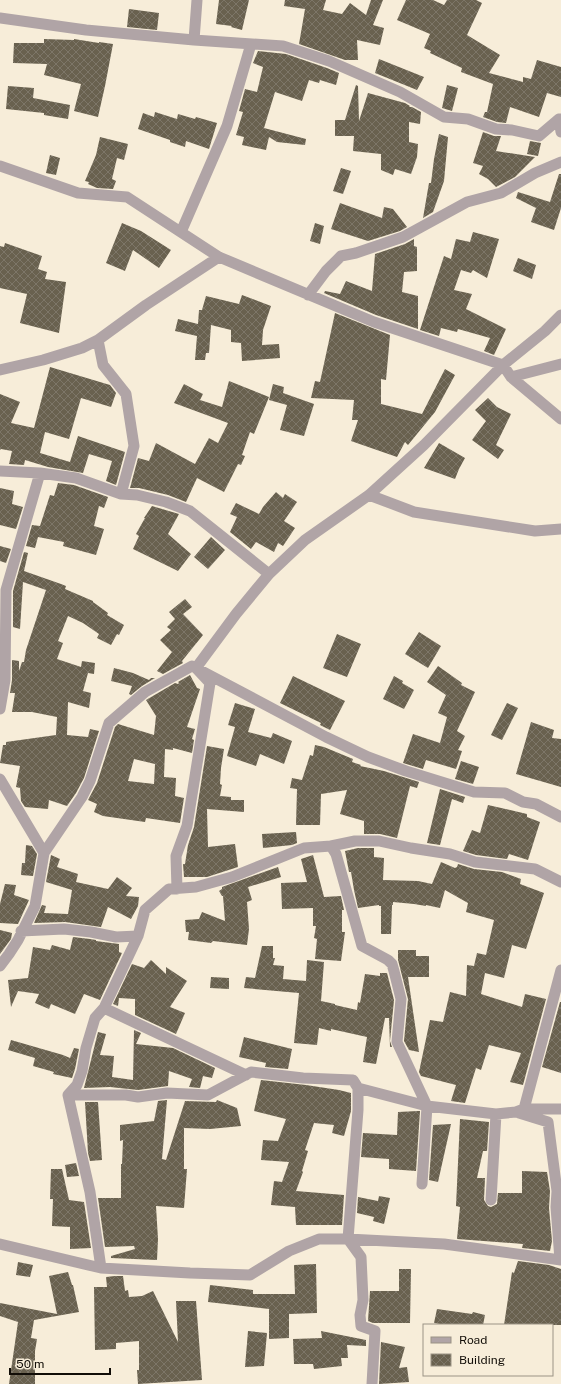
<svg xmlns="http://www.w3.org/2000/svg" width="561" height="1384" viewBox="0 0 561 1384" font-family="'Public Sans',sans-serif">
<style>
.building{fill:url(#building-cross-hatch);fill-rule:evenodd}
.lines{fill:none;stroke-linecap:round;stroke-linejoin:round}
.street{stroke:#b0a4a6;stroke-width:11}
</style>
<defs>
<pattern id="building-cross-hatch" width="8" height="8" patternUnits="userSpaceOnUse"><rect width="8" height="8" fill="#69614f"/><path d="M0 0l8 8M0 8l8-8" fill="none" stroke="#7d7668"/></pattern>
</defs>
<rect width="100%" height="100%" fill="#f7edd9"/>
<path class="building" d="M219 0H249L242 30 231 27 232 26 216 24Z
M285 0H326L323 10 342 14 350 3 366 15 371 0H383L373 25 384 28 380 45 357 40 358 60H345L299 44 305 9 284 6Z
M406 0H433L444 5 447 0H476L482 3 467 35 500 55 489 73 523 82V77L531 79 537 60 561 67V97L547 93 539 117 510 107 506 123 497 122 483 117 485 112H487L493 84 461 72 462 68 430 53 431 51 424 48 430 34 397 20Z
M129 9 159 13 157 30 127 27Z
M44 39 74 40V39L99 43V42L113 44 105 86 98 117 74 111 81 84 44 75 47 64 13 63 14 43H44Z
M258 51 286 54 327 68 339 73 336 85 320 80 319 83 309 80 302 101 275 92 264 128 306 139 305 145 277 142 269 137 266 150 242 145 244 137 236 135 243 112 239 111 245 89 257 92 263 67 253 63Z
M379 59 424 77 417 90 375 73Z
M356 85 358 86 359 121 368 93 405 103 410 106 409 107H412L421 112 420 124 409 122V142L418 144 417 157 411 174 395 169 393 175 381 170V154L353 151 354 136H335V120H345Z
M447 85 458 88 452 111 442 108Z
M8 86 34 88 33 98 70 105 68 119 44 115V113L6 109Z
M155 112 177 119 178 114 195 119 196 117 217 123 209 149 186 141 185 147 170 142V140L138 129 143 113 154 117Z
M483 132 494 136H501L496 151 535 157 515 177 496 187 488 179 479 174 483 166 473 163Z
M439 134 448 137 444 181 433 212 423 218 429 183H431L434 159Z
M100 137 128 144 124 160 117 158 112 179 116 181 113 189 97 188 88 184 89 182 85 181 96 155Z
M530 141 541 143 538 156 527 154Z
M50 155 60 158 56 175 46 173Z
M341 168 351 171 343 194 333 191Z
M559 174H561V208L554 230 531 222 536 208 516 198 518 192 550 202Z
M340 203 382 218 384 207 393 209 407 227 400 231 368 241 331 229Z
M122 223 141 231 171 250 159 268 133 250 125 271 106 263Z
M315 223 324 226 320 244 310 241Z
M473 232 499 239 487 278 473 270 471 273 461 270 454 290 472 294 466 309 506 329 494 355 484 351 490 338 458 329 457 332 441 328 439 336 420 330 444 256 451 259 456 239 470 242Z
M414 239V246L417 247V271L404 272 402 292 418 296V329L376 315 324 293 325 291 340 294 346 281 372 291 375 254 405 244Z
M5 243 42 256 38 269 47 272 45 279 66 282 59 333 20 323 27 294 0 288V246L4 247Z
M518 258 536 265 532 279 513 271Z
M242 295 271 306 263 330 262 345 279 344 280 358 242 361 241 343 231 342V330L211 325 209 353H206L205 360H195L197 336 175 331 178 319 198 324 199 310H202L206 296 239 304Z
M335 313 390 335 386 380 381 379V404L422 414 445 369 455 375 435 412 408 445 405 442 397 457 351 441 358 420H352L354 400 311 398 315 381 320 382Z
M50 367 110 385 116 393 111 407 81 398 69 439 45 432 40 453 70 462 78 436 125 452 116 485 106 481 112 461 89 454 83 473 48 467 25 460 24 465 9 464 12 451 1 449 0 450V394L20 402 11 423 34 428Z
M229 381 269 397 254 434 250 432 242 455 245 456 241 465 238 464 224 492 197 478 186 502 168 495 139 488H130L138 458 149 461 156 443 195 464 209 438 218 443 228 423 174 403 184 384 203 394 200 400 222 407Z
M273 384 284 387 283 393 314 404 304 436 280 430 287 405 269 400Z
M488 398 497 407 511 414 496 445 504 450 498 459 472 440 486 421 475 410Z
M439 443 465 458 459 469 455 479 424 468Z
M58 483 74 485 108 497 104 508 99 506 94 526 104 529 96 555 63 546 64 542 38 537 35 548 26 546 32 525 40 526 50 495 54 496Z
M0 488 14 491 12 504 23 507 16 529 0 525Z
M276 492 283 498 285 494 297 502 284 521 295 528 283 546 278 543 274 552 256 542 251 549 230 532 237 517 230 514 236 503 259 514 263 507Z
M152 506 179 514 168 534 191 554 178 571 133 549 139 536 136 534 145 518H144Z
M211 537 225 550 208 569 194 557Z
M0 546 11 549 6 563 0 561Z
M24 552 28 553 24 571 61 584 66 586 65 589 93 601V602L108 613 107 615 124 625 119 635 117 634 111 645 97 638 99 634 83 623 68 616 58 641 63 643 57 659 81 667 82 661 95 663 94 674 88 673 83 691 91 693 89 708 68 702 67 735 88 737 90 729 99 731 84 778 76 793 67 806 49 800 48 809 25 807 21 801 20 788 16 787 20 766 0 763 3 745H6V742L56 735 57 717 32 712H12L15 693H10L12 680V660L19 661V671L22 662H24L26 650 46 590 23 582 20 629 13 627V591Z
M185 599 192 607 183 614 203 635 182 661 183 663 163 674 157 671 172 652 160 640 171 630 167 627 175 619 169 612Z
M419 632 441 646 428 668 405 654Z
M337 634 361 644 347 677 323 668Z
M438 666 462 683 461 685 475 692 457 731 465 736 458 750 462 751 456 769 426 760 423 769 403 763 413 734 440 743 447 717 438 713 446 695 427 682Z
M114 668 133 673 149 680 151 678H155L142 686 131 695 129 694 132 686 111 681Z
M190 675 197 688 200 689 187 727 195 729 192 739 194 740 192 753 173 748V750L165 749 164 777 176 778 175 796 184 798 180 823 146 818 145 822 103 816 94 812 97 804 88 800 97 783 115 727 118 724 154 735 156 716 146 700 175 683 178 684 179 683 178 682ZM134 759 155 764 154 784 128 781Z
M293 676 345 701 330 730 320 725 321 723 280 703Z
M394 676 403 681 402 683 414 690 404 709 383 699Z
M235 703 255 709 248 732 271 738 273 733 292 741 284 764 260 754 256 766 227 756 235 727 228 725Z
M507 703 518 708 502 740 491 735Z
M531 722 554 730 552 738 561 739V787L516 774Z
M315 745 324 747 353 759 352 762 361 765 360 766 384 771 419 782 417 788 410 786 397 838 380 834H364V821L340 814 347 790 321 794 320 825H296L297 789 290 788 292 778 302 780 310 755 313 756Z
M207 746 224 749 221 768 220 784 222 785 220 796 231 797V800H244V812L207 809 208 847 235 844 238 867 207 877H184L183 864H185L188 845 194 827Z
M461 761 479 767 473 784 455 779Z
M440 789 465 797 463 803 452 799 440 845 427 843Z
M488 805 527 814V817L540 822 528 860 509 854 507 859 476 855 463 851 472 830 480 833Z
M296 832 297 843 292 845 263 848 262 834Z
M26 845 32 846 37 854 33 876 21 875 22 863H25Z
M358 848H374V857L384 858 383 880 418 881 432 884 441 862 455 868 457 867 458 864 474 869 502 872 521 879 520 884 544 893 526 949 512 945 504 978 485 973 481 994 522 1007 525 994 546 999 523 1085 510 1082 521 1053 489 1045 481 1070 476 1068 465 1103 451 1101 456 1085 421 1076 419 1072 430 1020 443 1022 450 992 466 996 467 965 474 966 477 953 486 955 494 920 466 912 468 903 445 890 440 908 426 905V906L414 904 393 902V905H392L391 934H381V906H379V905L358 908 354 890 351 872H349L345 851Z
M51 855 60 859 57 867 78 874 76 882 108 889 117 877 132 888 126 896 139 897 138 906 131 919 108 907 101 927 65 922 34 923 42 905 46 906 44 913 68 914 72 890 46 882Z
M313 855 324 897 341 896 344 910H342V932H345L341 961 315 959 317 939 314 938 316 926H313V908L282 909 281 883 307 882 301 859Z
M278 867 281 877 248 887 252 900 247 902 249 929 247 945 213 941 211 943 188 940 189 932H186L185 920 199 919 202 912 225 921 223 896H222L219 891 222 889V887Z
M5 884 16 885 14 895 29 900 18 924 0 923V904Z
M0 930 12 933 11 939 0 954Z
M73 937 90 939 96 940V941L119 944V952L122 953 100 1000 84 994 75 1014 51 1004 49 1009 35 1003 39 994 18 991 11 1007 8 980 28 978 33 947 50 950 52 945 70 950Z
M262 946H273V958H275L273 965 284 966 283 979 306 981 307 960 324 962 321 1001 335 1004V1005L357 1010 358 1002 360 1003 365 974 380 976V973H387L394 1000 390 1041 392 1047H390L389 1018H385L376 1064 363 1062 367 1037 331 1029V1031L319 1028 317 1045 294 1043 299 993 244 988 246 977 255 978Z
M398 950H416V956H429V977H408L419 1052 409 1050 404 1041 408 999 398 960Z
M151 960 166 974V967L187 981 170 1007 185 1013 176 1034 135 1015V999L119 998 118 1006 113 1004 132 964 144 968Z
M211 977 229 978V989L210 988Z
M560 1002H561V1073L542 1067Z
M134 1030 141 1033 136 1044 173 1048 215 1068 212 1078 203 1076 200 1088 189 1087 192 1079 169 1071 168 1086 138 1090 110 1087 84 1088 98 1032 106 1034 100 1055 114 1056 112 1077 133 1080Z
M244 1037 292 1049 288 1069 265 1067 266 1063 239 1057Z
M11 1040 63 1055 70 1058 74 1048 79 1049 75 1069 72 1078 53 1074 54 1072 33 1066 35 1058 8 1050Z
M261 1080 306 1085 339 1090 351 1093V1111L344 1136 332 1133 334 1125 314 1123 305 1150 308 1151 302 1171 303 1172 296 1191 344 1195 342 1225H296L295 1207 271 1205 274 1181 282 1182 289 1162 261 1160 263 1140 278 1141 286 1119 254 1111Z
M167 1100 162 1159 166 1160 185 1101 216 1102 217 1100 237 1108 241 1126 210 1129 184 1128V1169H187L184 1208 156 1206 158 1239 157 1260 111 1258V1256L135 1249 134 1246 105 1247 98 1198H121V1164H122L123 1140 120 1141V1125L154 1121 158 1101Z
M85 1102H98L102 1160 90 1161 88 1153Z
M418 1111H420L416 1171 389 1169V1159L361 1157 363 1133 397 1135 398 1112Z
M460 1119 489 1122 487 1151H483L477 1178H485L484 1200 488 1206 491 1207 497 1204 498 1193H522V1171L547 1172 550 1191 549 1208 552 1241 550 1251 522 1248 523 1244 457 1239 460 1207 456 1206Z
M451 1124 438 1182 429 1180 433 1125Z
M76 1163 79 1176 67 1177 65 1165Z
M51 1169H62L69 1200 84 1202 91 1248 70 1249V1227L52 1226 53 1199H50Z
M379 1196 390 1198 384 1224 373 1221 374 1217 357 1213 358 1197 378 1201Z
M518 1261 549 1265 561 1269V1325H504L512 1272 514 1273Z
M18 1262 33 1265 30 1277 16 1275Z
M316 1264 317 1313 289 1314V1338L269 1339V1309L208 1302 210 1285 253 1290V1294H295L294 1265Z
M399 1269H411L410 1323H373L368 1321 370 1291H399Z
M68 1272 72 1285H73L79 1312 34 1320 31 1338 37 1339 35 1351V1384H9L18 1322 0 1316V1303L57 1314 49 1276Z
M115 1276H123L125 1291 128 1290 129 1297 142 1296 153 1291 178 1342 176 1301H196L202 1380 138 1384 137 1370H139V1341L116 1343V1349L95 1350 94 1287H107L106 1277Z
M437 1309 472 1314 473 1312 485 1315 483 1325H446L434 1323Z
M248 1331 267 1333 264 1366 245 1367Z
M321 1331 366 1340V1346L347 1345 348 1358H341L342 1366 314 1369 313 1364H294L293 1339 322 1338Z
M381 1342 405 1347 399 1368 407 1367 409 1382 379 1384Z"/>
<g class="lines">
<path class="street" d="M0 18 86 30 194 40 283 46 329 61 400 92 444 117 468 119 496 129 512 130 539 136 559 119H561
M194 40 197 0
M559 119 561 132
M0 166 78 193 127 197 219 257 374 322 503 365 511 377 561 364
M181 232 227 126 251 44
M308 295 326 271 341 256 356 253 403 237 467 202 501 193 535 173 561 162
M98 340 103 365 126 394 134 446 121 494 137 495 166 502 190 511 269 574
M0 370 43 360 82 348 98 340 146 305 219 257
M511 377 561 419
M0 471 40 473 76 478 121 494
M369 495 414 512 535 531 561 529
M0 709 5 680 6 590 40 473
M0 779 44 853
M331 846 355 841H379L411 848 450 854 475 862 535 869 561 882
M177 889 176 856 187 826 210 683 196 668 326 737 368 757 406 771 474 792 505 793 523 802 536 804 561 817
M21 931 64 929 91 932 116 937 138 936
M0 966 9 954 18 940 35 906 44 853 82 797 90 781 109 723 145 692 192 666 196 668 236 614 269 574 305 540 369 495 424 445 503 365 545 331 561 315
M104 1008 246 1075
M358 1088 427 1106 496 1114 516 1112 524 1109H561
M68 1095 77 1085 82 1071 86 1048 95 1018 104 1008 138 936 145 910 169 889 196 887 232 877 304 848 331 846 336 854 362 946 388 960 392 964 394 971 401 999 397 1042 427 1106 422 1184
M68 1095H126L138 1097 167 1093 208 1095 251 1072 303 1078 353 1080 358 1088V1110L348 1239 361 1257 363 1300 360 1315 361 1326 375 1331 372 1384
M68 1095 90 1192 101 1268
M524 1109 561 970
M519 1113 548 1122 557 1191 556 1207 560 1260
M491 1200 496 1114
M0 1244 101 1268 190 1273 250 1275 289 1251 319 1239H348L444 1244 561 1260"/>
</g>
<rect x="423" y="1324" width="130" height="52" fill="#f7edd9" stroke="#9b9385"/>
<rect x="431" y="1337" width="20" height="6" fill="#b0a4a6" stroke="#9b9385"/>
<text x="459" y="1344" font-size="12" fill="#110d07">Road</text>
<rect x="431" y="1354" width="20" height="12" fill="url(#building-cross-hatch)" stroke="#9b9385"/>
<text x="459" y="1364" font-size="12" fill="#110d07">Building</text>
<path d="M10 1368v6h100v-6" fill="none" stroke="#110d07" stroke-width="2"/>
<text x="16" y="1368" font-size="12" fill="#110d07" stroke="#f7edd9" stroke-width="3" paint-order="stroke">50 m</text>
</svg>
